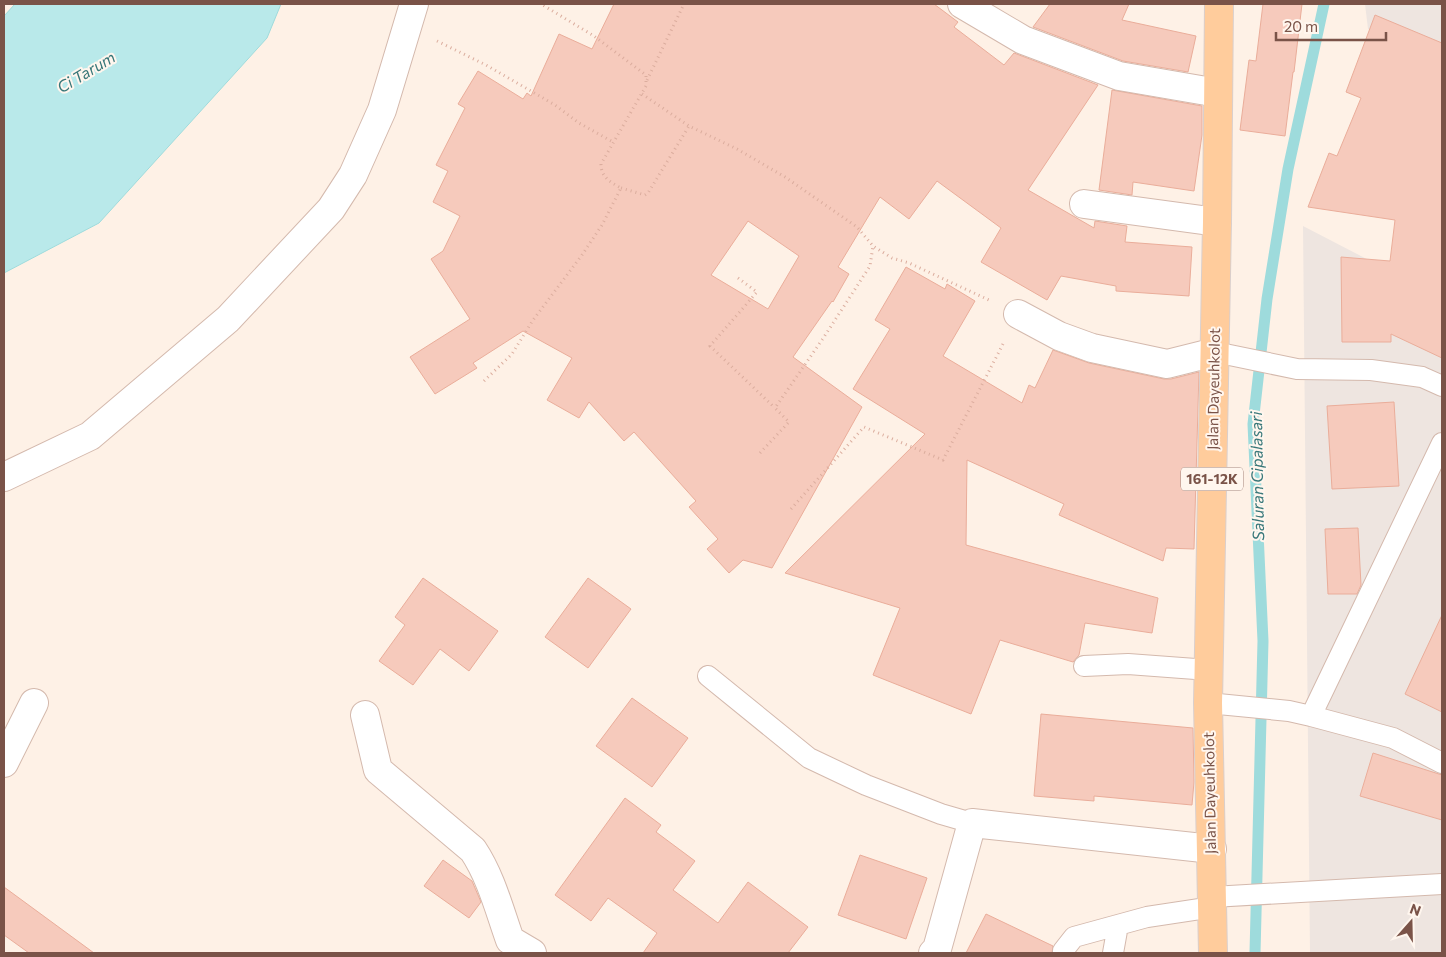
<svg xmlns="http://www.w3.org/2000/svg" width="1446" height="957" viewBox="0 0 1446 957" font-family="Commissioner,sans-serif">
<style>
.industrial{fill:#eee5e0}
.water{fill:#b9e9ea;stroke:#9edbdc}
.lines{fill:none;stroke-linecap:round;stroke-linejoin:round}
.stream{stroke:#9edbdc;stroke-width:11}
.building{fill:#f6cabc;stroke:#eaad9a;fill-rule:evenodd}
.lane-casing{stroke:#d4b9ad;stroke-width:22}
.street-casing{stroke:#d4b9ad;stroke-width:30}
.primary-casing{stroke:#dacfcc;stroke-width:30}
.path{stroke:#dbad9e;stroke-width:3;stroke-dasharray:1 4;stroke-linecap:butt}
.lane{stroke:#fff;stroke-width:20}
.street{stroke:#fff;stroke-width:28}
.primary{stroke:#ffcc9c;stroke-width:28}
.labels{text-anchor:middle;stroke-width:4;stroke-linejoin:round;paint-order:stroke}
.shield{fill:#fff6ee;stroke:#a2847a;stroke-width:1}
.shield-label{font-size:14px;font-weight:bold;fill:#7a5348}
.street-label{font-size:15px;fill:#7a5348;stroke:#fff6ee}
.water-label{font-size:16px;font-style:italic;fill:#387779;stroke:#fff6ee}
</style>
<rect width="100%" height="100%" fill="#fef1e6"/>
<path class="industrial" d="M1365 4H1442V71L1368 29Z
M1303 226 1442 298V953H1310Z"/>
<path class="water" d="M15 4H281L267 38 99 223 4 273V16Z"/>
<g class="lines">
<path class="stream" d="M1255 953 1263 641 1253 424 1267 299 1288 169 1324 4"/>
</g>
<path class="building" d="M614 4H934L958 22 954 27 1004 65 1014 53 1098 85 1028 190 1094 228 1095 221 1127 226 1125 242 1192 247 1189 296 1116 291V286L1061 276 1047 300 981 262 1001 228 937 181 909 219 880 197 838 267 849 274 833 302 832 301 793 357 862 407 772 568 743 560 729 573 707 549 718 539 689 507 696 501 634 432 624 441 589 402 579 418 547 400 572 358 523 331 473 363 477 368 435 394 410 357 470 319 431 259 443 251 460 216 433 202 448 171 436 165 465 108 458 104 478 71 523 99 527 93 531 96 559 34 592 49ZM748 221 799 256 768 309 711 275Z
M1050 4H1129L1122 20 1196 36 1188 72 1123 61 1033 27Z
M1263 4H1302L1294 72H1293L1285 136 1240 130 1249 60 1256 61Z
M1375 15 1442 43V358L1391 334V342H1342L1341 257 1390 261 1395 220 1308 207 1329 153 1337 156 1361 98 1346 92Z
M1112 90 1202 106V135L1194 191 1133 182 1132 195 1099 190Z
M906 267 945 289 947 284 975 301 943 356 1022 403 1029 385 1035 388 1053 350 1089 363 1164 379H1171L1199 372 1194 549 1166 548 1163 561 1059 515 1064 504 967 460 966 545 1158 598 1152 633 1085 623 1079 655 1073 662 1000 640 971 714 873 675 900 608 785 573 925 434 853 389 890 329 875 320Z
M1394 402 1399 486 1332 489 1327 406Z
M1358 528 1361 585 1357 594H1328L1325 529Z
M423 578 498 631 469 671 440 649 413 685 379 661 405 625 395 617Z
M588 578 631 609 588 668 545 637Z
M1442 615V712L1405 694Z
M632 698 688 738 652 787 596 746Z
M1041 714 1193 728 1194 782 1192 805 1094 796V801L1034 796Z
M1373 753 1442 775V820L1360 796Z
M625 798 661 825 656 832 695 861 673 890 718 923 748 882 808 927 788 953H643L657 933 608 898 591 921 555 895Z
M860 855 927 878 906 939 838 915Z
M443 860 472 881 481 902 469 918 424 886Z
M4 887 94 953H29L4 935Z
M986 914 1053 946 1052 953H966Z"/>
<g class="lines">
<defs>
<path id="lane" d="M1215 352 1297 369 1371 370 1422 377 1442 386
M1084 666 1128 664 1209 670
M708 676 809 758 866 785 941 814 972 823
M1208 703 1289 711 1311 716 1393 738 1442 763
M1311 716 1442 443
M1212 897 1442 884
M1063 951 1074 937 1147 917 1213 907
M1113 953 1118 925"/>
<path id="street" d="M962 4 1023 40 1119 76 1218 93
M1084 204 1217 222
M1018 314 1059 336 1092 348 1167 364 1215 352
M4 477 90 436 228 319 331 209 353 175 382 110 414 4
M365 715 378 770 473 850C491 877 499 909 510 940L532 953
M4 763 34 703
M933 953 937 949 972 823 1212 849"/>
<path id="primary" d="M1213 953 1208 703 1217 222 1219 4"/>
</defs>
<use href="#lane" class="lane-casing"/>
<use href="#street" class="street-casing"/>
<use href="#primary" class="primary-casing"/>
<path class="path" d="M437 41 486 65 555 105 579 123 613 142
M647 80 684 4
M642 94 689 126 737 149 785 177 857 227 873 246 892 258 909 263 989 300
M621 188 645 195 648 193 689 126
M738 278 757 292 710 346 775 408
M484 381 512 354 533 320 582 255 602 225 621 188C610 182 601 177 601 164L646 86V75L594 36 541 4
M760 453 789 422 775 408 824 337 870 266 873 246
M791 509 864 427 943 460 1003 344"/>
<use href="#lane" class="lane"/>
<use href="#street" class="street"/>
<use href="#primary" class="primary"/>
</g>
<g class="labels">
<rect class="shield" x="1181" y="467.5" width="62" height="23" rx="4"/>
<g class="shield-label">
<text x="1212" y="484">161-12K</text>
</g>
<g class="street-label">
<text transform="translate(1214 389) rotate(-89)" y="5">Jalan Dayeuhkolot</text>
<text transform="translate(1210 793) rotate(-91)" y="5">Jalan Dayeuhkolot</text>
</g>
<g class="water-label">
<text transform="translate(86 72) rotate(-31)" y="6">Ci Tarum</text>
<text transform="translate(1257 476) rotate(-91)" y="6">Saluran Cipalasari</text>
</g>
</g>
<rect width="1446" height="957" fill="none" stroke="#7a5348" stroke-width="10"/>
<g transform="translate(1411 922) rotate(20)" stroke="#fff6ee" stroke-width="4" paint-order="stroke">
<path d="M0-4L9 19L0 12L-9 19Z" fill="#7a5348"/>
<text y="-8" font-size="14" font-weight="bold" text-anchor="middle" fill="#7a5348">N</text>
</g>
<path d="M1276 32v8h110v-8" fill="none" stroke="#7a5348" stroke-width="2.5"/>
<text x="1284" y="32" font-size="15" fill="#7a5348" stroke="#fff6ee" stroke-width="4" paint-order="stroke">20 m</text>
</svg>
